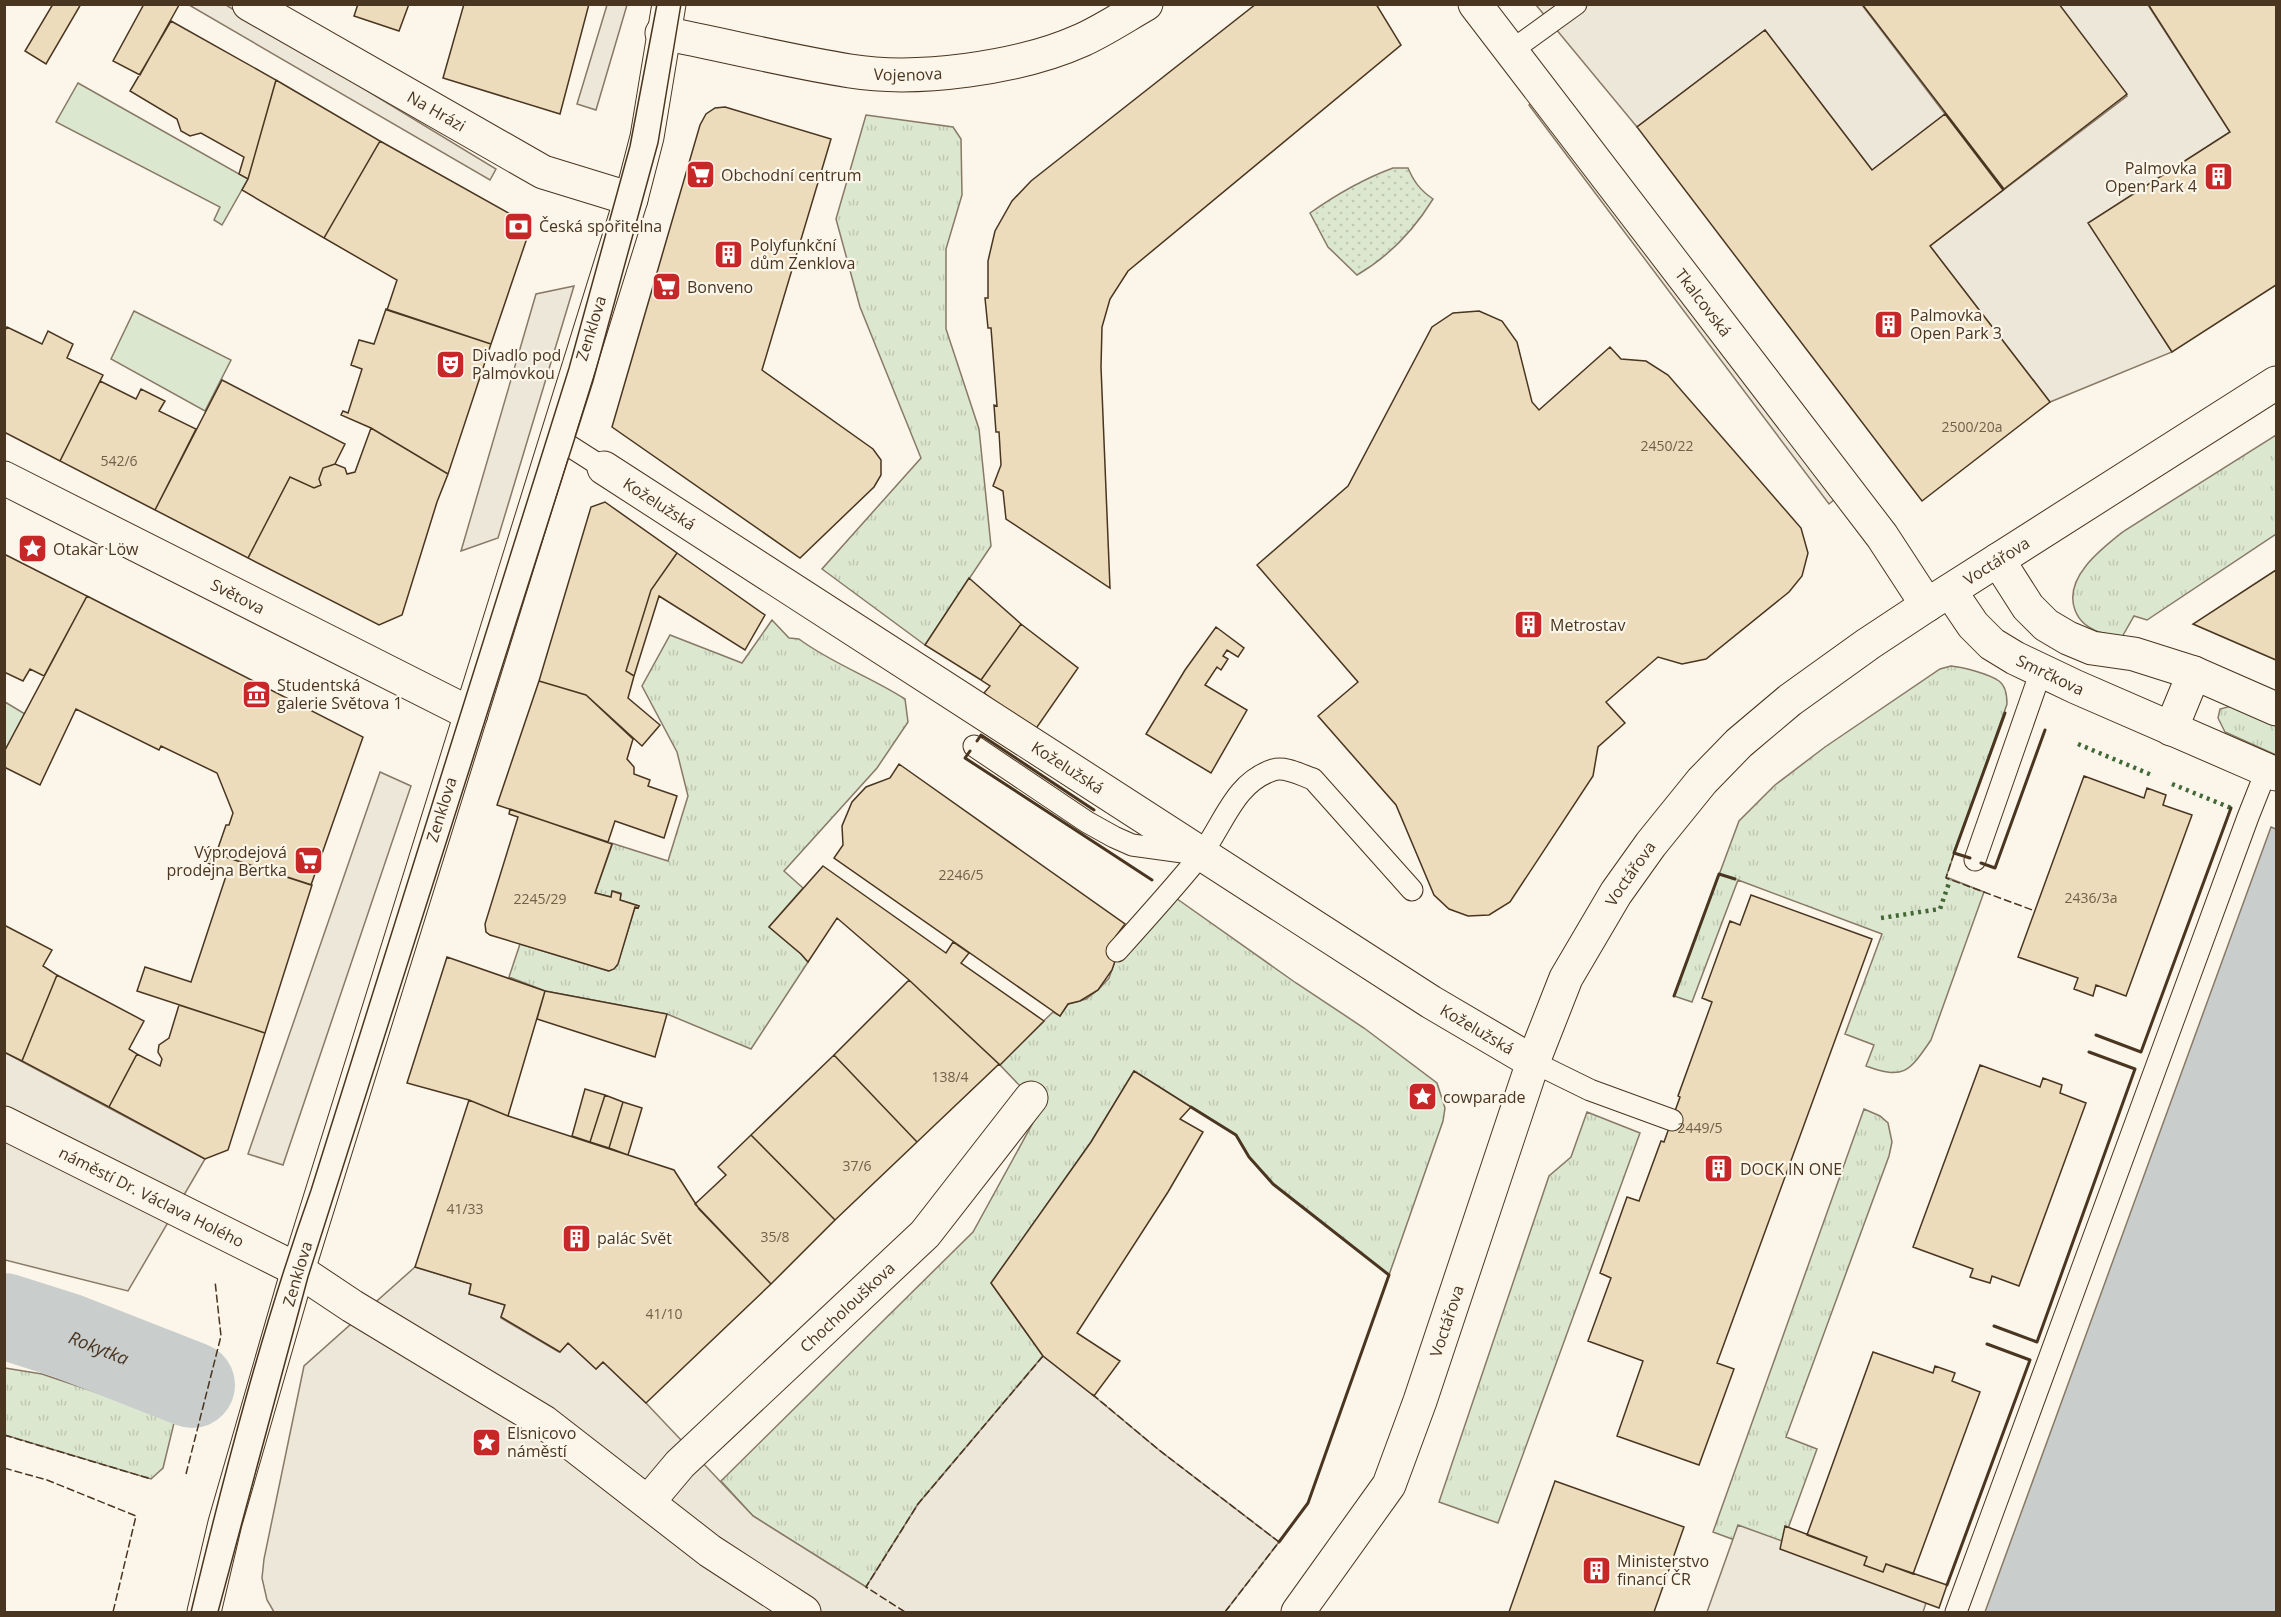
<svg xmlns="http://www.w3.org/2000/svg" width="2281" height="1617" viewBox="0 0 2281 1617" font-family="'Open Sans',sans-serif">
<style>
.grass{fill:url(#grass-tufts);stroke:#887966;stroke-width:1.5}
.park{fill:url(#park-dots);stroke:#887966;stroke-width:1.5}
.garden{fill:#dce7d0;stroke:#887966;stroke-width:1.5}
.parking{fill:#ede7d9;stroke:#887966;stroke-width:1.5}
.water{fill:#c9cecd;stroke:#887966;stroke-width:1.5}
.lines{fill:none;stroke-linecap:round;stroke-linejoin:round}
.river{stroke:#c9cecd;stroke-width:86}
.building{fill:#ecdcbc;stroke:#4a3520;stroke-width:1.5}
.lane-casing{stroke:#4a3520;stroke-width:23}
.street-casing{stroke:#4a3520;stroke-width:35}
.secondary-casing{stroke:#4a3520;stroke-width:35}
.lane{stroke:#fbf6e9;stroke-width:21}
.street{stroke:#fbf6e9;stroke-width:33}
.secondary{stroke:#fbf6e9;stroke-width:33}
.tram{stroke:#4a3520;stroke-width:1.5}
.hedge{stroke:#436837;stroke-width:4.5;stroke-dasharray:3 4.5;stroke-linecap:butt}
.fence{stroke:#4a3520;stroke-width:1.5;stroke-dasharray:8 3;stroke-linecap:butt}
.wall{stroke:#4a3520;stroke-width:3}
.labels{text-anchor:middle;stroke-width:4.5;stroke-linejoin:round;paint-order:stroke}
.number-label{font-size:14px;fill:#725f47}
.street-label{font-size:16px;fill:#4a3520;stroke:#fbf6e9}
.poi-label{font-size:16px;fill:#4a3520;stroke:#fbf6e9;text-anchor:start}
.water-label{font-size:18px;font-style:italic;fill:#4a3520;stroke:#fbf6e9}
</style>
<defs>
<pattern id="grass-tufts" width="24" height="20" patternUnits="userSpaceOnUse" patternTransform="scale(1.5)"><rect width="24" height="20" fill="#dce7d0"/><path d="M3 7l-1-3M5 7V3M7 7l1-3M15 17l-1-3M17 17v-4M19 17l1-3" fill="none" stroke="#bec7b2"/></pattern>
<pattern id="park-dots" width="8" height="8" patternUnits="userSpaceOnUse" patternTransform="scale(1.5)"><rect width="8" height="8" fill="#dce7d0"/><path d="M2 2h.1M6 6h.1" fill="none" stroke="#bec7b2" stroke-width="1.8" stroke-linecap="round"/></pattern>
</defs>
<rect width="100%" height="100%" fill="#fbf6e9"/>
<path class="grass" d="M866 115 953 127 961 139 962 195 946 249V329L979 429 991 546 925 645 822 569 921 458 860 307 836 219Z
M2276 435V534L2147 620 2134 616 2122 637C2114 635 2106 634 2099 632 2088 628 2079 621 2075 610 2063 578 2101 549 2124 531Z
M772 620 789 638 799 639C831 663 871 677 905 699L908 722 877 768 784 871 803 888 769 927 801 954 808 962 751 1049 667 1014 545 991 509 977 520 944 608 971 617 966 635 907 638 908 639 906 620 900 621 893 613 891 611 897 595 893 612 845 608 842 668 861 688 796 677 752 642 686 670 635 742 663Z
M1951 666C1963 667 1989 674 1999 681 2006 686 2007 697 2007 704L1946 877 1984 892 1931 1040C1909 1072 1904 1080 1866 1066L1874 1045 1845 1034 1882 934 1738 880 1692 1002 1674 996 1739 821 1775 785 1825 747 1940 669Z
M2235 705 2276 724V755L2225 732 2218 718 2220 709Z
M1173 896 1296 983 1364 1028 1437 1083 1445 1108 1443 1121 1389 1275 1273 1184 1249 1157 1236 1135 1134 1071 1091 1142 991 1283 1043 1356 918 1504 866 1587 753 1516 721 1481 973 1232 1041 1108 1000 1065 1001 1062 1053 1012 1060 1016 1068 1004 1086 999 1098 990 1109 978 1116 958Z
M1864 1109 1880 1116 1888 1123 1892 1142 1889 1156 1786 1437 1817 1449 1778 1556 1713 1532Z
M1587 1112 1640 1133 1498 1523 1439 1502 1549 1176 1571 1157Z
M5 1368 42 1374 175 1419 163 1468 151 1479 5 1435Z"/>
<path class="park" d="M1393 168H1408C1414 182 1420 190 1433 199 1414 230 1388 257 1357 275L1328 247 1310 213C1337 194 1363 179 1393 168Z"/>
<path class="garden" d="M78 83 248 179 222 225 214 220 220 207 56 122Z
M134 311 231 360 205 411 111 359Z
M5 702 25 714 5 752Z"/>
<path class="parking" d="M189 5H226L496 169 490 180Z
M607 5H627L596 110 577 104Z
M1536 5H1862L1945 114 1872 170 1765 30 1637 127Z
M2058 5H2148L2230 132 2089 223 2172 352 2050 402 1930 246 2127 96Z
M1542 93 1846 490 1829 504 1529 105Z
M574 286 498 538 461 551 536 294Z
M380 772 411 786 283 1165 248 1154Z
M4 1052 205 1159 128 1291 5 1260Z
M415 1267 471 1284 469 1294 505 1305 501 1318 559 1352 568 1343 596 1369 603 1362 646 1403 753 1516 866 1587 918 1504 1043 1356 1094 1396 1159 1450 1279 1542 1225 1612H274L267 1600 262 1578 264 1559 304 1366Z
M1738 1525 1929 1594 1923 1612H1707Z"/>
<path class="water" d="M2271 827 2276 829V1612H1985Z"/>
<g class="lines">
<path class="river" id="s1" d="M4 1316 67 1336 192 1385"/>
</g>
<path class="building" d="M53 4H81L46 64 25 51Z
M144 4 179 5 140 75 113 61Z
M358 4H409L399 31 354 16Z
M464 4H589L560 114 443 78Z
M1256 4H1376L1401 45 1128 271 1110 299 1102 327 1101 367 1110 588 1006 519 1003 491 993 486 1001 465 999 432H996L994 405 997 406 991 328H988L985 298H988V261L995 231 1012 201 1031 181Z
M1862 4H2059L2127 94 2004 189Z
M2148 4H2276V285L2172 352 2088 223 2230 132Z
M171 21 276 80 248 179 239 174 244 157 201 133 190 136 181 131 177 119 130 91Z
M1765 30 1872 170 1945 114 2003 190 1930 246 2050 402 1922 501 1637 127Z
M276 80 380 141 324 238 242 190 248 179Z
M725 107 831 139 762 370 873 449 881 460V475L874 487 800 558 612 427 700 125 706 114 715 108Z
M380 141 521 220 527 238 491 344 387 310 397 280 324 238Z
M386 309 491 344 448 474 371 428 341 415 343 411 348 413 362 369 351 365 359 340 374 344Z
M1479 311 1502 321 1517 342 1532 402 1539 410 1610 347 1621 359 1646 361 1668 375 1801 528 1808 553 1802 576 1789 592 1706 659 1682 664 1658 657 1606 702 1625 723 1598 747 1593 776 1510 902 1489 915 1468 916 1449 909 1434 895 1396 805 1318 716 1358 682 1257 565 1348 486 1432 327 1453 313Z
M7 327 42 344 48 331 73 344 67 358 103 375 60 461 4 432V332Z
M222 380 345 444 335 464 323 468 319 479 321 485 314 488 290 477 248 558 155 510Z
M100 381 136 399 141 389 165 401 159 411 196 429 155 510 60 461Z
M371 428 448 474 437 502 402 615 379 625 248 558 290 477 314 488 321 485 319 479 323 468 335 464 345 468 347 474 355 472Z
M605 502 677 553 651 590 626 671 634 676 628 698 660 725 642 746 586 695 539 681 591 507Z
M677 553 765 615 745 650 659 596 634 676 626 671 651 590Z
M4 554 87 596 44 676 30 669 23 681 4 672Z
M2276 570V660L2193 624Z
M969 578 1021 624 981 680 925 645Z
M87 596 363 737 311 885 216 854 226 825H229L233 813 217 773 161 746 159 750 76 709 40 785 4 767V752Z
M1021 624 1078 668 1035 730 984 693 990 686 981 680Z
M1216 627 1244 648 1238 657 1227 650 1223 656 1228 659 1221 670 1217 667 1205 685 1247 710 1211 773 1146 734 1185 670Z
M539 681 586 695 633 739 627 759 634 767V774L650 780 648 786 677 796 664 838 615 821 608 842 497 805Z
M899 764 1125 924 1116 936V958L1112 970 1098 990 1080 1001 1068 1004 1060 1016 834 858 843 845 842 826 852 802 866 787 890 778Z
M2084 776 2144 798 2147 788 2166 795 2163 805 2192 815 2126 996 2096 985 2093 996 2074 989 2078 978 2018 957Z
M510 809 612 844 595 893 611 897 612 891 621 894 620 900 639 906 638 908 635 907 618 964 614 969 609 971 490 935 486 932 485 924 518 817 509 814Z
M213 853 312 885 265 1033 137 991 145 967 191 982 228 870 208 863Z
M823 866 946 953 953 942 969 953 961 963 1044 1021 1000 1065 909 980 837 918 808 962 801 954 769 927Z
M1751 895 1872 939 1717 1363 1734 1369 1699 1465 1617 1436 1643 1361 1588 1341 1611 1278 1600 1273 1627 1197 1639 1201 1661 1141 1664 1142 1680 1097 1678 1096 1712 1002 1702 998 1730 921 1740 925Z
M4 925 52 950 43 966 57 975 22 1061 4 1052Z
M447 957 545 991 508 1116 469 1100 407 1083Z
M57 975 144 1021 129 1049 137 1054 109 1107 22 1061Z
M909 980 999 1064 917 1142 834 1055Z
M545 991 667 1014 655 1057 537 1019Z
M179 1005 265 1033 228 1150 205 1159 109 1107 137 1054 160 1066 162 1059 158 1052 159 1045 169 1038Z
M834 1055 917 1142 835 1220 751 1135Z
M1980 1065 2040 1087 2043 1078 2062 1085 2060 1093 2086 1103 2019 1286 1992 1276 1990 1283 1970 1277 1973 1269 1913 1247Z
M1134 1071 1191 1107 1180 1119 1203 1132 1168 1192 1077 1333 1120 1361 1094 1396 1043 1356 991 1283 1091 1142Z
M585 1089 605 1095 590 1142 572 1136Z
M605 1095 623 1102 609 1148 590 1142Z
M469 1100 508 1116 674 1170 699 1209 771 1284 646 1403 603 1362 596 1369 568 1343 560 1352 501 1317 505 1305 469 1294 471 1284 415 1267Z
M623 1102 642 1108 628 1155 609 1148Z
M751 1135 835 1220 771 1284 695 1204 726 1175 718 1167Z
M1873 1352 1933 1373 1935 1366 1955 1373 1952 1381 1980 1392 1913 1574 1886 1564 1883 1572 1864 1565 1867 1557 1807 1535Z
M1555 1481 1684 1527 1654 1612H1509Z
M1785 1526 1867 1557 1864 1565 1883 1572 1886 1564 1947 1585 1939 1608 1780 1549Z"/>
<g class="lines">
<defs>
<path id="lane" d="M1511 51 1576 4
M557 438 604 468
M974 746 1087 822 1114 837 1132 845 1190 853
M1975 860 2041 671
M1117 951C1145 920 1173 889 1199 857 1223 827 1233 783 1273 770 1285 766 1301 775 1313 779L1412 890
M1533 1062 1590 1090 1672 1120
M1956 1612 2248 817 2267 769"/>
<g id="street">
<path id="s2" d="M249 4 543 172 631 199"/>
<path id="s3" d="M1475 4 1882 536 1927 605"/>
<path id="s4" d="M662 33C725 45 787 61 850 71 917 82 1020 68 1082 40 1104 30 1125 16 1146 4"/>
<path id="s5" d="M604 468 1431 1002 1533 1062"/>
<path id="s6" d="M4 478 471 714"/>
<path d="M1998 560 2028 607 2046 625 2068 638 2092 648 2134 654 2194 673 2276 709"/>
<path id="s7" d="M1950 591 1973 625 1992 644 2015 658 2076 687 2276 774"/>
<path d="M2171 729 2194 673"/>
<path id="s8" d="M4 1123 298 1270 352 1306 544 1422 710 1551 804 1612"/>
<path id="s9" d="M648 1502 680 1464 925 1234 1031 1098"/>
<path id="s10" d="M204 1612 225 1523 298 1270 631 199 647 137 669 4"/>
</g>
<g id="secondary">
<path id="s11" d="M1298 1612 1389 1485 1420 1401 1533 1062 1566 978 1616 893 1651 844 1702 781 1739 743 1790 700 1868 644 1927 605 2276 383"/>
</g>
</defs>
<use href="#lane" class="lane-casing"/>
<use href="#street" class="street-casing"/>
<use href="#secondary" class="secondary-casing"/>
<use href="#lane" class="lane"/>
<use href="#street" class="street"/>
<use href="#secondary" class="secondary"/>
<path class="tram" d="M191 1612C225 1470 262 1328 311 1190L569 368 630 146 657 4
M218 1612 308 1277 593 381 658 143 681 4"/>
<path class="hedge" d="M2078 744 2154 776
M2172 784 2231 808
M1881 918 1940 909 1950 880"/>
<path class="fence" d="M1954 853 1946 878 2035 911
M1092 1394 1159 1450 1279 1542 1225 1612
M4 1435 151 1479
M4 1468 47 1480 136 1516 113 1612
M186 1474 221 1336 215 1281
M905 1612 866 1587 918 1504 1043 1356 1045 1358"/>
<path class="wall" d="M977 741 981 735 1094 810
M970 751 965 758 1152 880
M1970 858 1954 853 2005 713
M1981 863 1995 868 2045 730
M1674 996 1719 874 1735 879
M2096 1035 2141 1052 2231 808
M1191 1107 1236 1135 1249 1157 1273 1184 1389 1275 1308 1503 1279 1542
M1994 1326 2037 1342 2135 1069 2089 1052
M1947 1585 2030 1360 1987 1344"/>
</g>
<defs>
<symbol id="supermarket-square" viewBox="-11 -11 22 22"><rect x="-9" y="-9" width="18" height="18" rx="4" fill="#c62828" stroke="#fbf6e9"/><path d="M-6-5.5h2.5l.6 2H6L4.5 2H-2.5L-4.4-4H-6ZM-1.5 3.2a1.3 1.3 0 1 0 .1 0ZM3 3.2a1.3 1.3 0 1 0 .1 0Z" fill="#fff"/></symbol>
<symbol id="building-square" viewBox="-11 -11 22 22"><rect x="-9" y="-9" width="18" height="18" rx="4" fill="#c62828" stroke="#fbf6e9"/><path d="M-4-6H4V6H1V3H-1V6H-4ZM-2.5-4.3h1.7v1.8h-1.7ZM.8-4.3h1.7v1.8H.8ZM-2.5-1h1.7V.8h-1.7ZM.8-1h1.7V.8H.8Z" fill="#fff"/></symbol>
<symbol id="bank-square" viewBox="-11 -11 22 22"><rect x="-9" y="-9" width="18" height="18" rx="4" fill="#c62828" stroke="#fbf6e9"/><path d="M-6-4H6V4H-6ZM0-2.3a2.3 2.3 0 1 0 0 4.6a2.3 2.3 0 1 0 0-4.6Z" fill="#fff"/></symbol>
<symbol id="theatre-square" viewBox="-11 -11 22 22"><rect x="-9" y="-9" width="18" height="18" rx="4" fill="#c62828" stroke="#fbf6e9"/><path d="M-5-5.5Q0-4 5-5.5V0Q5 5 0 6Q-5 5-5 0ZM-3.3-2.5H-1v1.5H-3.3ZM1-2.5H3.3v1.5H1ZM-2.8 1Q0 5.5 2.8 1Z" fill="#fff"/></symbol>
<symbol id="sight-square" viewBox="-11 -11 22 22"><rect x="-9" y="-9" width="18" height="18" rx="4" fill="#c62828" stroke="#fbf6e9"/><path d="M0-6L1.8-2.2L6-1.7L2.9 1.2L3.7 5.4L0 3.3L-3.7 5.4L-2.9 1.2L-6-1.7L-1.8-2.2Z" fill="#fff"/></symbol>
<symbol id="museum-square" viewBox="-11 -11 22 22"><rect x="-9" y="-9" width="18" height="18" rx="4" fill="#c62828" stroke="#fbf6e9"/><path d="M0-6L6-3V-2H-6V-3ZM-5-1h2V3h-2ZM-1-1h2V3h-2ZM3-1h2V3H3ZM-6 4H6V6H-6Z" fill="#fff"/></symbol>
</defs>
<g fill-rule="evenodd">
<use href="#supermarket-square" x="684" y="158" width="33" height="33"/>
<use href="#building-square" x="2202" y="160" width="33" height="33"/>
<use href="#bank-square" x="502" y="210" width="33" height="33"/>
<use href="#building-square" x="712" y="238" width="33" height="33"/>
<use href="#supermarket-square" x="650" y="270" width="33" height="33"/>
<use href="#building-square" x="1872" y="308" width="33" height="33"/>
<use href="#theatre-square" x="434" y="348" width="33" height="33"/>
<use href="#sight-square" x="16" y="532" width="33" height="33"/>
<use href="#building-square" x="1512" y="608" width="33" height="33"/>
<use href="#museum-square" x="240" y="678" width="33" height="33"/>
<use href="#supermarket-square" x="292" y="844" width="33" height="33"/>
<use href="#sight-square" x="1406" y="1080" width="33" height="33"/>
<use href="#building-square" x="1702" y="1152" width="33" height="33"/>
<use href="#building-square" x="560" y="1222" width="33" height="33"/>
<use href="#sight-square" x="470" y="1426" width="33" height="33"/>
<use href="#building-square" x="1580" y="1554" width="33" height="33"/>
</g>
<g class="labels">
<g class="number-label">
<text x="1972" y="432">2500/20a</text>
<text x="1667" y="451">2450/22</text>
<text x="119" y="466">542/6</text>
<text x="961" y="880">2246/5</text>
<text x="2091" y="903">2436/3a</text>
<text x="540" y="904">2245/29</text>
<text x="950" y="1082">138/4</text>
<text x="1700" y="1133">2449/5</text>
<text x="857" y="1171">37/6</text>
<text x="465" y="1214">41/33</text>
<text x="775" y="1242">35/8</text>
<text x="664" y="1319">41/10</text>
</g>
<g class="street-label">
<text dy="6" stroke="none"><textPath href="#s4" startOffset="250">Vojenova</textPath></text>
<text dy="6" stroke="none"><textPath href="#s2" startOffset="216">Na Hrázi</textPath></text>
<text dy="6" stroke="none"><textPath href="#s3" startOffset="376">Tkalcovská</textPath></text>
<text dy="6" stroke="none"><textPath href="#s10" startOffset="1341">Zenklova</textPath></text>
<text dy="6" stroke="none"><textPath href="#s5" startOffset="66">Koželužská</textPath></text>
<text dy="6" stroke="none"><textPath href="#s11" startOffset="1302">Voctářova</textPath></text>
<text dy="6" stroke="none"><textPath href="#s6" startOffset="262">Světova</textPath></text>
<text dy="6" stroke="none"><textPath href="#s7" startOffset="134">Smrčkova</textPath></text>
<text dy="6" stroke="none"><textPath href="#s5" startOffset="552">Koželužská</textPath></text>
<text dy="6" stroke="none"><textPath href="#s10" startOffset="837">Zenklova</textPath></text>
<text dy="6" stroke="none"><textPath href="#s11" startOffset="816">Voctářova</textPath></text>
<text dy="6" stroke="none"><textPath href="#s5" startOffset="1038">Koželužská</textPath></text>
<text dy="6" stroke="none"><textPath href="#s8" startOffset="165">náměstí Dr. Václava Holého</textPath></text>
<text dy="6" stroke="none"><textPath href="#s10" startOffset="351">Zenklova</textPath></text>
<text dy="6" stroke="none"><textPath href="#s9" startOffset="279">Chocholouškova</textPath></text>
<text dy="6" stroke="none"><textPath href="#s11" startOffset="330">Voctářova</textPath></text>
</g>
<g class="poi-label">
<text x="2197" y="174" text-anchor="end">Palmovka<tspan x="2197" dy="18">Open Park 4</tspan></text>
<text x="721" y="181">Obchodní centrum</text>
<text x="539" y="232">Česká spořitelna</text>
<text x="750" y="251">Polyfunkční<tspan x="750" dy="18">dům Zenklova</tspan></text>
<text x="687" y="293">Bonveno</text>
<text x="1910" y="321">Palmovka<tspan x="1910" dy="18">Open Park 3</tspan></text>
<text x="472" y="361">Divadlo pod<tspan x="472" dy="18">Palmovkou</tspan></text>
<text x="53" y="555">Otakar Löw</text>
<text x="1550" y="631">Metrostav</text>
<text x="277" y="691">Studentská<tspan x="277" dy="18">galerie Světova 1</tspan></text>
<text x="287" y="858" text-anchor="end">Výprodejová<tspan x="287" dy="18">prodejna Bertka</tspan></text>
<text x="1443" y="1103">cowparade</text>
<text x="1740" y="1175">DOCK IN ONE</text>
<text x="597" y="1244">palác Svět</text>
<text x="507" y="1439">Elsnicovo<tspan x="507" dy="18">náměstí</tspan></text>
<text x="1617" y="1567">Ministerstvo<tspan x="1617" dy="18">financí ČR</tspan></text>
</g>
<g class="water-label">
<text dy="6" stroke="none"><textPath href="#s1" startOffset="100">Rokytka</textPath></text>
</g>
</g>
<rect width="2281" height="1617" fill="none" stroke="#4a3520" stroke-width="12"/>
</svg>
